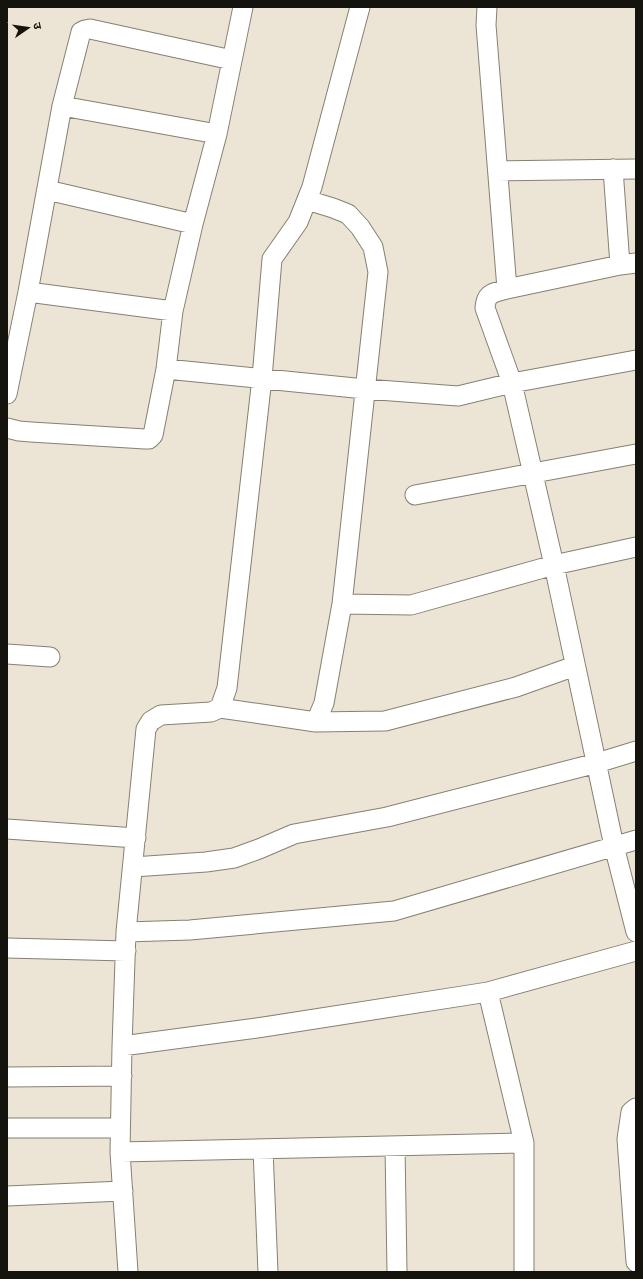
<svg xmlns="http://www.w3.org/2000/svg" width="643" height="1279" viewBox="0 0 643 1279" font-family="Jost,'Noto Sans Devanagari',sans-serif">
<style>
.lines{fill:none;stroke-linecap:round;stroke-linejoin:round}
.street-casing{stroke:#868071;stroke-width:21}
.street{stroke:#fff;stroke-width:19}
</style>
<rect width="100%" height="100%" fill="#ece5d5"/>
<g class="lines">
<defs>
<path id="street" d="M487 7 486 25 507 289C494 293 486 292 485 308L512 383 554 565 614 846 636 932
M62 106 217 134
M613 169 620 265
M498 171 636 169
M47 190 193 224
M507 289 620 265 636 263
M28 292 173 311
M166 369 365 389 458 396 512 383 636 360
M7 394 28 292 62 106 81 32 85 30 90 29 232 60
M7 428 19 431 31 432 145 439H149L153 435 166 369 173 311 193 224 217 134 243 7
M415 495 636 454
M342 604 411 605 554 565 636 547
M7 654 50 657
M220 708 316 722 324 703 342 604 378 272 373 247 360 227 348 214 333 208 307 200
M316 722 385 721 516 687 575 666
M7 829 136 838
M133 867 206 862 234 858 259 849 294 834 387 817 597 763 636 751
M126 932 190 930 394 911 636 840
M7 948 126 951
M488 992 524 1143V1272
M122 1046 257 1028 488 992 636 951
M7 1077 122 1076
M636 1108 631 1112 627 1139 636 1262
M7 1128H120
M395 1146 397 1272
M263 1149 268 1272
M120 1152 524 1143
M7 1196 123 1191
M128 1272 120 1152 122 1046 126 932 146 729 151 721 161 715 211 712 220 708 227 688 262 378 272 259 298 222 312 187 360 7"/>
</defs>
<use href="#street" class="street-casing"/>
<use href="#street" class="street"/>
</g>
<rect width="643" height="1279" fill="none" stroke="#15130d" stroke-width="16"/>
<g transform="translate(28 28) rotate(77)" stroke="#ece5d5" stroke-width="3" paint-order="stroke">
<path d="M0-3L7 15L0 10L-7 15Z" fill="#15130d"/>
<text y="-6" font-size="11" font-weight="bold" text-anchor="middle" fill="#15130d">उ</text>
</g>
</svg>
